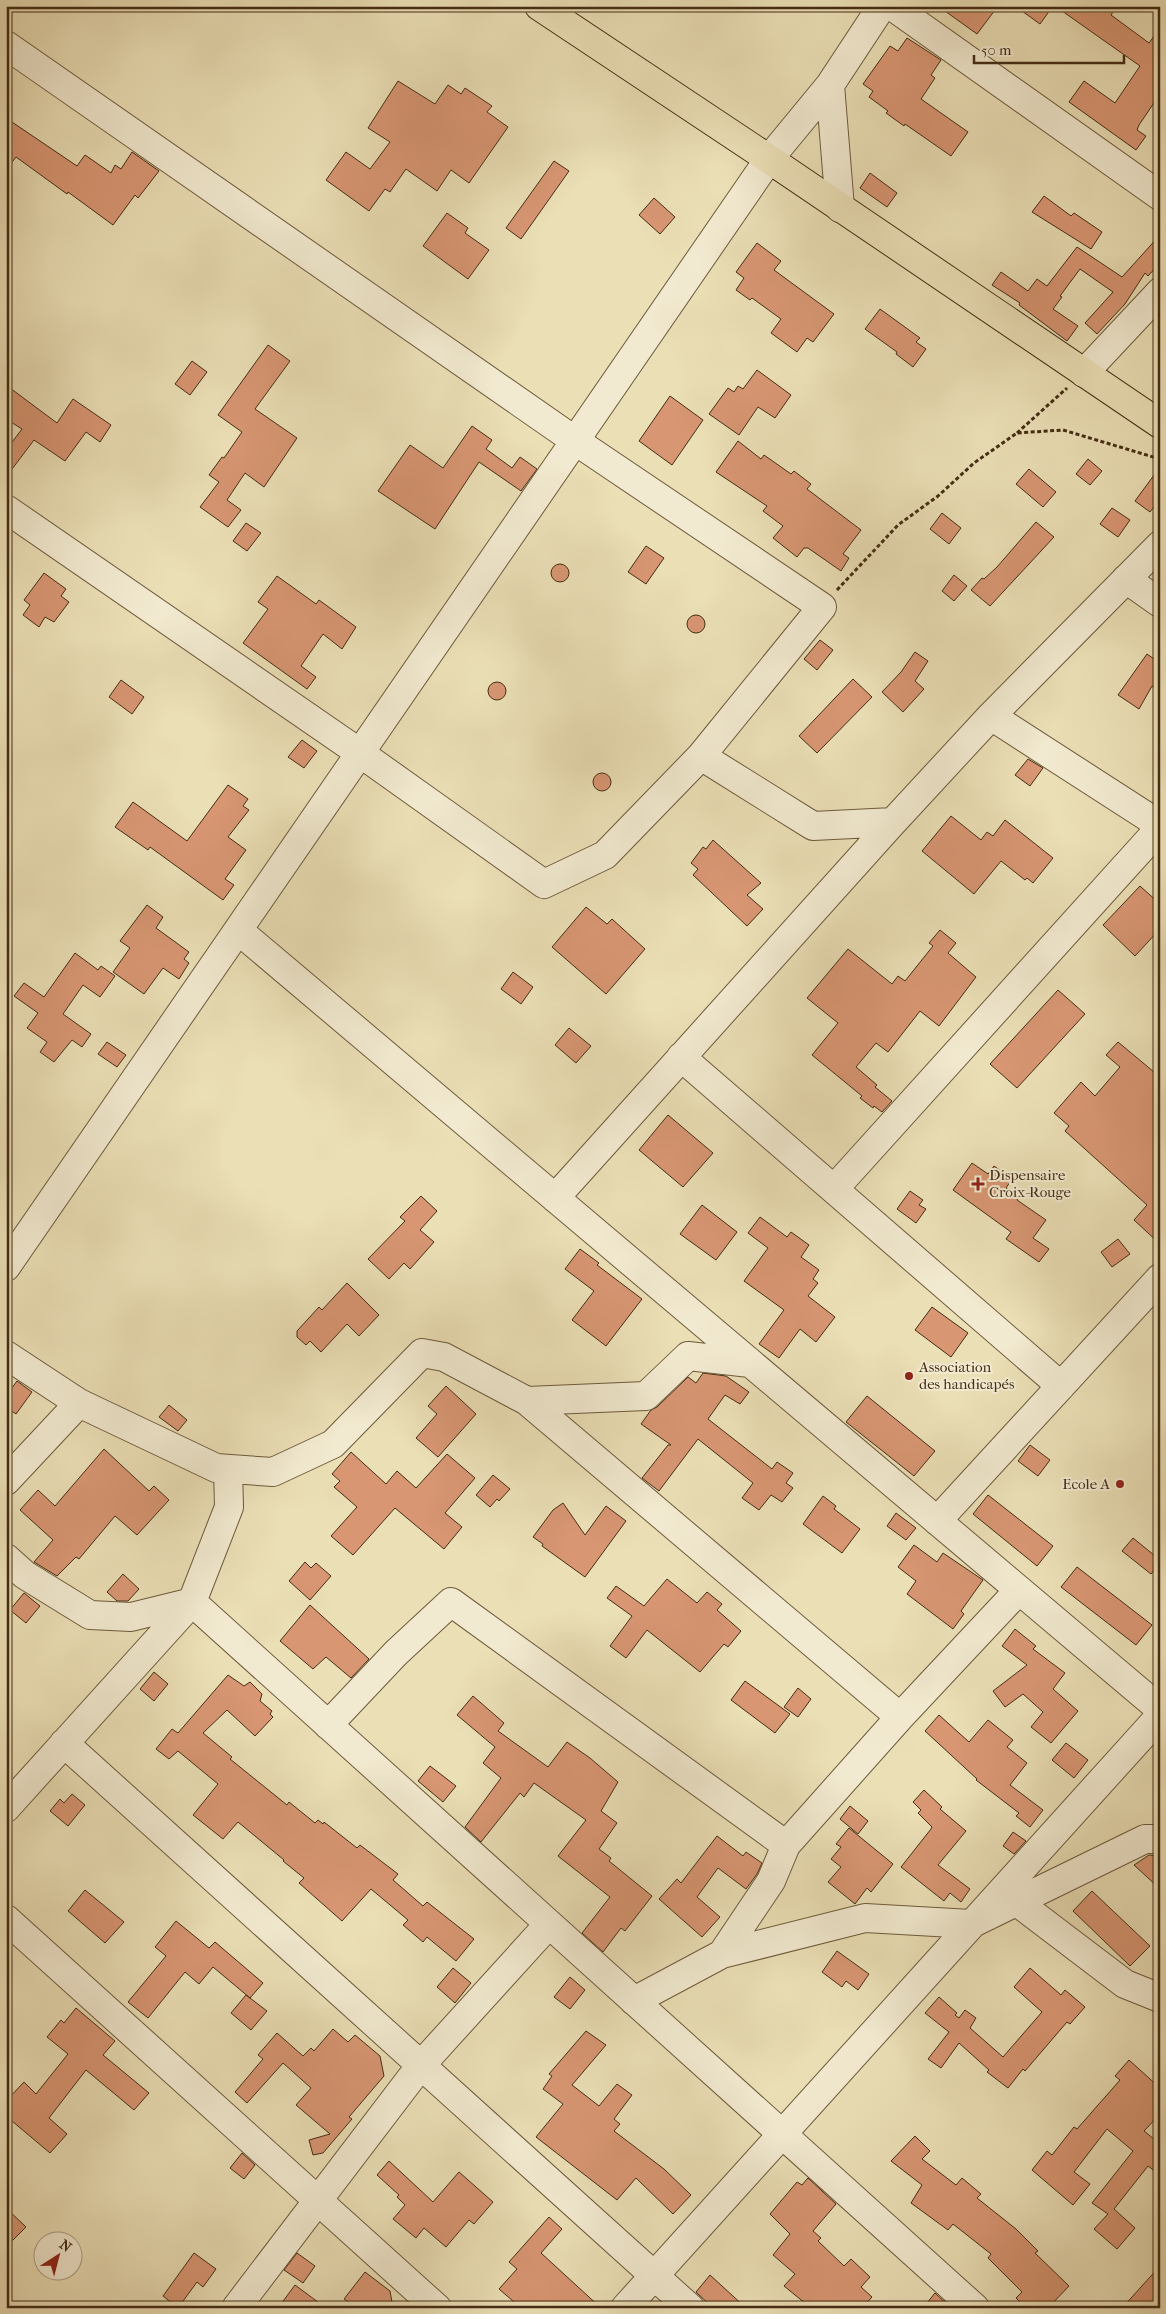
<svg xmlns="http://www.w3.org/2000/svg" width="1166" height="2314" viewBox="0 0 1166 2314" font-family="'IM FELL French Canon',serif">
<style>
.building{fill:#d89673;stroke:#442d14}
.lines{fill:none;stroke-linecap:round;stroke-linejoin:round}
.minor-casing{stroke:#6e5a3c;stroke-width:30}
.major-casing{stroke:#442d14;stroke-width:30}
.path{stroke:#442d14;stroke-width:3;stroke-dasharray:4 2.5;stroke-linecap:butt}
.minor{stroke:#f2ead0;stroke-width:28}
.major{stroke:#ebdfb6;stroke-width:28}
.poi-dot{fill:#8f2418;stroke:#f2ead0;stroke-width:2}
.labels{text-anchor:middle;stroke-width:4;stroke-linejoin:round;paint-order:stroke}
.poi-label{font-size:15px;fill:#442d14;stroke:#f2ead0;text-anchor:start}
</style>
<rect width="100%" height="100%" fill="#ebdfb6"/>
<filter id="stains"><feTurbulence type="fractalNoise" baseFrequency=".004" numOctaves="4"/><feColorMatrix values="0 0 0 0 .2 0 0 0 0 .09 0 0 0 0 .02 0 0 0 .5 -.17"/></filter>
<radialGradient id="worn" r=".72"><stop offset=".6" stop-color="#630" stop-opacity="0"/><stop offset="1" stop-color="#630" stop-opacity=".3"/></radialGradient>
<path class="building" d="M938 6H998L977 34Z
M1015 6H1053L1040 24Z
M1055 6H1117L1111 15 1149 43 1160 28V94L1139 125 1137 130 1146 136 1136 150 1069 102 1084 81 1115 103 1140 66Z
M907 38 941 60 931 75 935 78 921 99 968 132 951 156 905 124 904 126 886 113 888 111 869 97 873 91 863 84 890 46 898 51Z
M398 81 435 104 448 85 461 94 465 88 492 106 487 112 508 127 469 183 451 170 437 191 406 169 390 192 385 189 369 211 326 180 346 152 370 169 390 142 368 128Z
M6 118 77 166 85 155 111 173 115 165 121 169 132 152 159 171 138 198 135 195 113 225 68 192 67 194 16 157 6 170Z
M554 161 569 171 521 239 506 228Z
M870 173 897 193 887 207 860 188Z
M1044 196 1071 216 1074 213 1102 232 1091 249 1032 212Z
M654 198 675 217 660 234 639 215Z
M447 213 468 228 465 233 489 250 468 279 423 246Z
M1160 235V263L1148 276 1145 273 1125 304 1097 334 1085 323 1113 292 1080 269 1060 296 1062 297 1053 309 1078 326 1067 341 1019 305 1020 303 992 285 1001 272 1028 291 1037 279 1047 286 1077 247 1122 277Z
M757 243 781 261 774 270 834 314 813 342 807 338 797 352 771 333 781 319 752 298 750 300 736 290 744 278 736 272Z
M880 309 920 338 916 342 926 349 913 367 896 354 897 352 865 329Z
M268 345 290 361 255 409 297 438 264 487 245 473 227 500 241 510 228 527 200 507 219 482 209 475 222 457 224 458 242 432 218 415Z
M192 361 207 372 190 395 175 384Z
M757 370 791 395 775 418 758 407 739 435 709 414 728 388 734 392 738 386 743 389Z
M6 385 57 423 73 399 111 425 100 442 86 432 65 461 34 440 6 477V450L22 429 6 419Z
M670 396 703 420 672 465 639 441Z
M472 426 492 440 486 449 512 468 520 457 537 469 521 491 479 462 435 529 378 491 410 445 443 468Z
M738 441 761 459 764 455 791 474 794 471 811 484 807 489 861 530 843 554 849 558 841 571 808 548H804L797 557 773 538 783 526 763 511 767 506 716 472Z
M1088 459 1102 471 1090 485 1076 474Z
M1160 467V499L1150 512 1135 501Z
M1029 469 1056 492 1043 507 1016 484Z
M1112 508 1130 520 1118 537 1100 524Z
M942 513 961 528 949 544 930 529Z
M1036 522 1054 537 990 606 971 590 982 578 984 579 997 567Z
M246 523 261 533 247 551 233 541Z
M646 546 664 558 646 584 628 572Z
M551 573a9 9 0 1 1 18 0a9 9 0 1 1-18 0Z
M44 573 66 589 61 596 69 602 54 622 45 617 39 627 23 615 30 605 24 600Z
M954 575 967 586 954 601 942 591Z
M277 576 316 604 319 600 356 627 342 649 323 634 301 666 316 677 307 689 243 643 268 609 258 602Z
M687 624a9 9 0 1 1 18 0a9 9 0 1 1-18 0Z
M820 640 833 650 817 670 804 659Z
M915 652 928 661 915 681 924 689 903 712 882 692 901 672Z
M1147 654 1160 663V692L1152 686 1139 709 1118 695Z
M853 679 872 697 817 753 799 736Z
M121 680 144 697 132 714 109 697Z
M488 691a9 9 0 1 1 18 0a9 9 0 1 1-18 0Z
M302 740 317 751 304 768 288 757Z
M1028 759 1043 768 1030 786 1015 775Z
M593 782a9 9 0 1 1 18 0a9 9 0 1 1-18 0Z
M228 785 248 799 243 806 249 810 228 837 246 850 225 879 234 885 223 900 150 847 148 850 115 827 133 802 187 841Z
M951 816 981 840 987 832 993 836 1005 820 1053 858 1033 883 1027 878 1025 880 1001 861 974 894 922 851Z
M713 840 761 883 747 895 763 909 747 926 693 875 698 869 691 863 703 847 706 849Z
M1140 886 1160 904V929L1135 956 1103 925Z
M147 905 163 917 156 928 189 952 184 959 189 963 179 979 163 968 144 994 113 972 130 948 120 941Z
M586 907 607 924 612 919 645 949 606 994 552 947Z
M940 930 956 943 948 953 976 977 939 1026 920 1011 888 1052 876 1043 856 1067 877 1085 875 1087 892 1101 882 1112 874 1106 873 1108 860 1098 862 1096 812 1055 838 1023 807 998 848 949 892 984 898 976 905 981 933 946 929 943Z
M75 953 98 970 101 966 115 976 100 997 83 985 63 1014 91 1034 82 1047 72 1040 54 1062 40 1052 47 1042 27 1028 38 1013 14 996 24 983 44 997Z
M513 972 533 987 521 1004 501 989Z
M1058 990 1085 1014 1017 1088 990 1064Z
M569 1028 591 1046 576 1063 555 1045Z
M107 1042 126 1055 117 1067 98 1054Z
M1118 1042 1160 1077V1244L1134 1220 1147 1205 1065 1131 1069 1126 1054 1113 1081 1082 1095 1096 1120 1067 1106 1055Z
M668 1115 713 1153 683 1187 639 1150Z
M972 1163 988 1174 994 1166 1012 1179 1006 1188 1019 1197 1017 1200 1046 1220 1033 1238 1049 1249 1039 1262 1006 1239 1011 1232 953 1190Z
M910 1191 923 1200 919 1205 926 1209 916 1223 897 1209Z
M421 1196 437 1211 420 1230 434 1242 410 1269 404 1263 389 1279 368 1259 405 1221 400 1217Z
M702 1205 737 1232 716 1260 680 1234Z
M760 1217 787 1237 791 1232 809 1245 801 1257 819 1270 813 1279 818 1283 808 1296 835 1317 816 1342 800 1329 779 1358 759 1344 784 1310 744 1281 768 1248 748 1233Z
M1118 1239 1130 1254 1112 1267 1101 1252Z
M580 1249 599 1263 597 1265 642 1299 606 1346 572 1320 594 1291 565 1269Z
M347 1283 379 1315 359 1336 347 1324 321 1352 310 1341 306 1345 297 1337V1331L319 1307 322 1310Z
M932 1307 968 1333 951 1357 915 1330Z
M703 1373 726 1376 749 1392 740 1404 725 1395 708 1419 772 1469 777 1462 793 1473 786 1483 793 1488 782 1502 771 1495 759 1510 742 1498 753 1483 698 1439 659 1491 642 1478 668 1445H671L641 1424 651 1410 657 1407 688 1377 696 1383Z
M17 1381 32 1392 16 1414 6 1407V1396Z
M446 1386 476 1414 438 1457 416 1438 437 1414 428 1406Z
M867 1396 935 1451 914 1476 846 1422Z
M169 1405 187 1420 178 1431 159 1417Z
M1030 1445 1050 1460 1038 1476 1018 1461Z
M104 1449 149 1491 154 1486 169 1500 137 1535 115 1516 79 1559 76 1557 57 1576 34 1562 53 1540 20 1510 38 1490 55 1506Z
M351 1452 386 1484 397 1471 416 1488 447 1454 475 1478 445 1513 462 1527 444 1549 395 1508 353 1555 331 1536 357 1507 334 1487 340 1481 332 1474Z
M493 1475 510 1489 499 1501 497 1499 490 1507 476 1495Z
M988 1495 1053 1546 1037 1566 973 1514Z
M823 1496 836 1506 834 1509 860 1529 842 1553 803 1524Z
M563 1503 585 1535 606 1506 626 1521 585 1577 542 1546 543 1544 533 1537 553 1510Z
M896 1513 916 1528 906 1540 887 1526Z
M1133 1538 1160 1560V1564L1151 1574 1122 1551Z
M914 1545 937 1562 943 1553 983 1580 961 1611 964 1614 953 1629 907 1594 916 1581 898 1567Z
M305 1562 311 1568 316 1563 331 1576 310 1600 289 1581Z
M1077 1567 1152 1625 1136 1645 1061 1587Z
M123 1574 139 1589 128 1601H117L107 1592Z
M667 1579 697 1603 707 1592 722 1604 717 1610 741 1631 728 1647 724 1644 700 1672 647 1630 626 1658 610 1646 632 1616 607 1598 616 1586 644 1606Z
M24 1593 40 1606 26 1623 10 1610Z
M310 1605 369 1659 351 1678 326 1657 313 1669 280 1641Z
M1015 1629 1036 1646 1033 1649 1065 1673 1053 1689 1078 1711 1051 1743 1031 1727 1043 1712 1023 1694 1005 1707 993 1691 1027 1665 1002 1646Z
M154 1672 168 1684 154 1701 140 1689Z
M228 1675 244 1686 250 1682 262 1694 260 1701 272 1711 270 1714 273 1717 255 1736 227 1710 203 1733 232 1757 230 1759 287 1805 289 1802 315 1823 318 1820 323 1824 324 1822 357 1848 360 1845 398 1874 393 1880 423 1906 427 1902 474 1939 456 1961 427 1937 423 1942 403 1925 408 1920 371 1889 342 1921 299 1883 304 1878 283 1861 284 1860 238 1822 223 1839 193 1815 218 1784 178 1751 169 1759 156 1749 172 1729 178 1733Z
M745 1681 790 1714 775 1733 731 1700Z
M798 1688 811 1699 798 1717 784 1707Z
M473 1696 504 1723 498 1731 548 1767 567 1742 590 1758 618 1782 601 1811 617 1823 599 1849 611 1858 609 1861 652 1896 625 1931 621 1928 603 1952 582 1933 610 1897 558 1856 586 1820 534 1783 524 1797 520 1793 481 1842 465 1827 501 1778 483 1763 495 1747 457 1715Z
M939 1715 969 1742 988 1720 1013 1740 1007 1747 1027 1763 1010 1785 1043 1810 1030 1827 1016 1816 1019 1813 976 1780 977 1779 925 1731Z
M1066 1743 1088 1760 1074 1778 1052 1760Z
M430 1766 456 1786 443 1802 418 1781Z
M924 1790 942 1807 940 1809 966 1831 938 1865 970 1889 961 1902 950 1893 944 1901 901 1867 931 1829 932 1827 918 1813 921 1810 913 1802Z
M72 1794 85 1805 68 1826 50 1811 60 1799 64 1803Z
M850 1806 868 1821 858 1834 840 1819Z
M849 1828 893 1864 871 1892 867 1888 855 1904 828 1882 841 1867 831 1859 841 1847 836 1844Z
M1013 1832 1026 1841 1014 1854 1003 1846Z
M717 1836 743 1856 746 1852 762 1863 757 1874 746 1889 718 1868 697 1897 720 1917 702 1937 659 1899 677 1879 681 1883Z
M1149 1855 1160 1856V1889L1134 1865Z
M85 1890 124 1922 105 1943 68 1911Z
M1092 1891 1150 1946 1130 1966 1073 1911Z
M176 1921 209 1948 215 1942 263 1983 250 1998 213 1967 199 1984 185 1972 148 2018 128 2002 166 1956 155 1947Z
M837 1951 869 1974 858 1990 846 1981 842 1987 822 1972Z
M453 1968 471 1983 455 2003 437 1987Z
M1030 1968 1061 1995 1065 1990 1085 2007 1070 2024 1067 2022 1025 2071 1023 2069 1008 2088 987 2072 989 2070 959 2043 941 2068 928 2059 949 2032 925 2013 939 1997 957 2013 955 2015 959 2018 965 2010 976 2018 970 2028 1003 2057 1042 2012 1014 1987Z
M570 1977 585 1990 570 2009 554 1997Z
M246 1995 267 2011 251 2030 231 2013Z
M76 2008 115 2041 103 2055 149 2093 134 2110 86 2070 49 2118 67 2134 50 2153 6 2116V2101L24 2082 36 2094 68 2054 47 2037 61 2020 64 2023Z
M333 2029 348 2042 355 2035 380 2056 384 2076 349 2117 352 2119 323 2153 313 2155 309 2140 330 2134 296 2105 311 2088 283 2063 247 2103 235 2092 263 2059 258 2055 277 2033 303 2056 311 2048 314 2051Z
M586 2031 606 2045 572 2085 599 2106 617 2084 632 2095 614 2119 620 2124 614 2131 664 2169 691 2195 673 2214 636 2178 617 2200 536 2137 563 2104 543 2089 552 2076 549 2074Z
M1129 2060 1160 2088V2114L1144 2131 1160 2144V2175L1148 2166 1114 2209 1135 2228 1117 2249 1094 2229 1108 2214 1092 2203 1133 2151 1107 2129 1074 2172 1090 2184 1073 2205 1032 2170 1047 2151 1052 2155 1074 2127 1077 2129 1120 2080 1115 2076Z
M915 2136 930 2151 922 2159 956 2185 962 2178 981 2194 977 2198 1016 2229 1038 2251 1035 2253 1069 2286 1048 2308H1026L1016 2298 1022 2292 988 2258 991 2254 953 2224 948 2230 911 2203 922 2185 891 2161Z
M242 2153 255 2165 244 2179 230 2168Z
M389 2161 433 2202 459 2172 493 2202 474 2224 469 2220 446 2247 424 2228 416 2238 393 2219 405 2205 397 2197 399 2195 377 2175Z
M808 2178 836 2204 813 2231 821 2238 818 2241 844 2266 851 2259 870 2277 861 2287 872 2297 862 2308H811L784 2286 795 2274 773 2255 790 2234 770 2214 797 2182 802 2185Z
M6 2208 26 2227 6 2247Z
M549 2217 562 2229 541 2253 601 2308H521L499 2289 517 2269 509 2262Z
M194 2253 216 2269 203 2287 197 2282 178 2308 163 2296Z
M297 2253 315 2266 303 2283 284 2270Z
M1160 2266V2308H1122Z
M365 2272 390 2291 393 2308H357L344 2299Z
M710 2275 746 2308H713L696 2292Z
M295 2285 326 2308H278Z
M935 2293 951 2308H923Z"/>
<g class="lines">
<defs>
<path id="minor" d="M892 6 1160 196
M6 45 574 440 822 607 701 756
M830 85 840 208
M1084 373 1160 292
M6 509 360 753 544 884 605 855 701 756 813 826 893 822 991 716 1160 545
M1126 579 1160 603
M991 716 1160 825
M238 930 1160 1709
M681 1057 1061 1386
M834 1189 1160 828
M555 1198 893 822
M6 1267 769 159 830 85 882 6
M6 1355 79 1403 216 1468 273 1472 333 1444 422 1353 444 1357 527 1401 646 1396 688 1356 750 1363
M527 1401 900 1717
M6 1481 79 1403
M937 1521 1160 1278
M6 1558 25 1575 90 1615 131 1617 192 1602
M192 1602 975 2308
M328 1725 396 1653 451 1602 786 1845
M64 1743 690 2308
M6 1808 192 1602 229 1507 228 1469
M1017 1902 1125 1984 1160 1998
M6 1919 437 2308
M722 1954 865 1918 971 1924 1145 1839H1160
M634 2001 722 1954 771 1881 786 1845 900 1717 1019 1590
M236 2308 421 2065 549 1924
M625 2308 1160 1716"/>
<path id="major" d="M539 6 769 159 1160 424"/>
</defs>
<use href="#minor" class="minor-casing"/>
<use href="#major" class="major-casing"/>
<path class="path" d="M1017 433 1067 388
M837 590 898 525 938 496 974 463 1017 433 1063 430 1160 459"/>
<use href="#minor" class="minor"/>
<use href="#major" class="major"/>
</g>
<g class="poi-dot">
<path d="M975.5 1176.5h5v5h5v5h-5v5h-5v-5h-5v-5h5z"/>
<circle cx="909" cy="1376" r="5"/>
<circle cx="1120" cy="1484" r="5"/>
</g>
<g class="labels">
<g class="poi-label">
<text x="989" y="1180">Dispensaire<tspan x="989" dy="17">Croix-Rouge</tspan></text>
<text x="919" y="1372">Association<tspan x="919" dy="17">des handicapés</tspan></text>
<text x="1110" y="1489" text-anchor="end">Ecole A</text>
</g>
</g>
<rect width="1166" height="2314" fill="none" stroke="#ebdfb6" stroke-width="25"/>
<rect x="8" y="8" width="1151" height="2299" fill="none" stroke="#442d14" stroke-width="2.5"/>
<rect x="12" y="12" width="1141" height="2289" fill="none" stroke="#442d14"/>
<g transform="translate(58 2256) rotate(36)"><circle r="24" fill="#f2ead0" stroke="#ac9e85"/>
<path d="M0-4L9 19L0 12L-9 19Z" fill="#8f2418"/>
<text y="-8" font-size="14" font-weight="bold" text-anchor="middle" fill="#442d14">N</text>
</g>
<path d="M974 55v8h150v-8" fill="none" stroke="#442d14" stroke-width="2.5"/>
<text x="981" y="55" font-size="15" fill="#442d14" stroke="#f2ead0" stroke-width="4" paint-order="stroke">50 m</text>
<rect width="100%" height="100%" filter="url(#stains)"/>
<rect width="100%" height="100%" fill="url(#worn)"/>
</svg>
